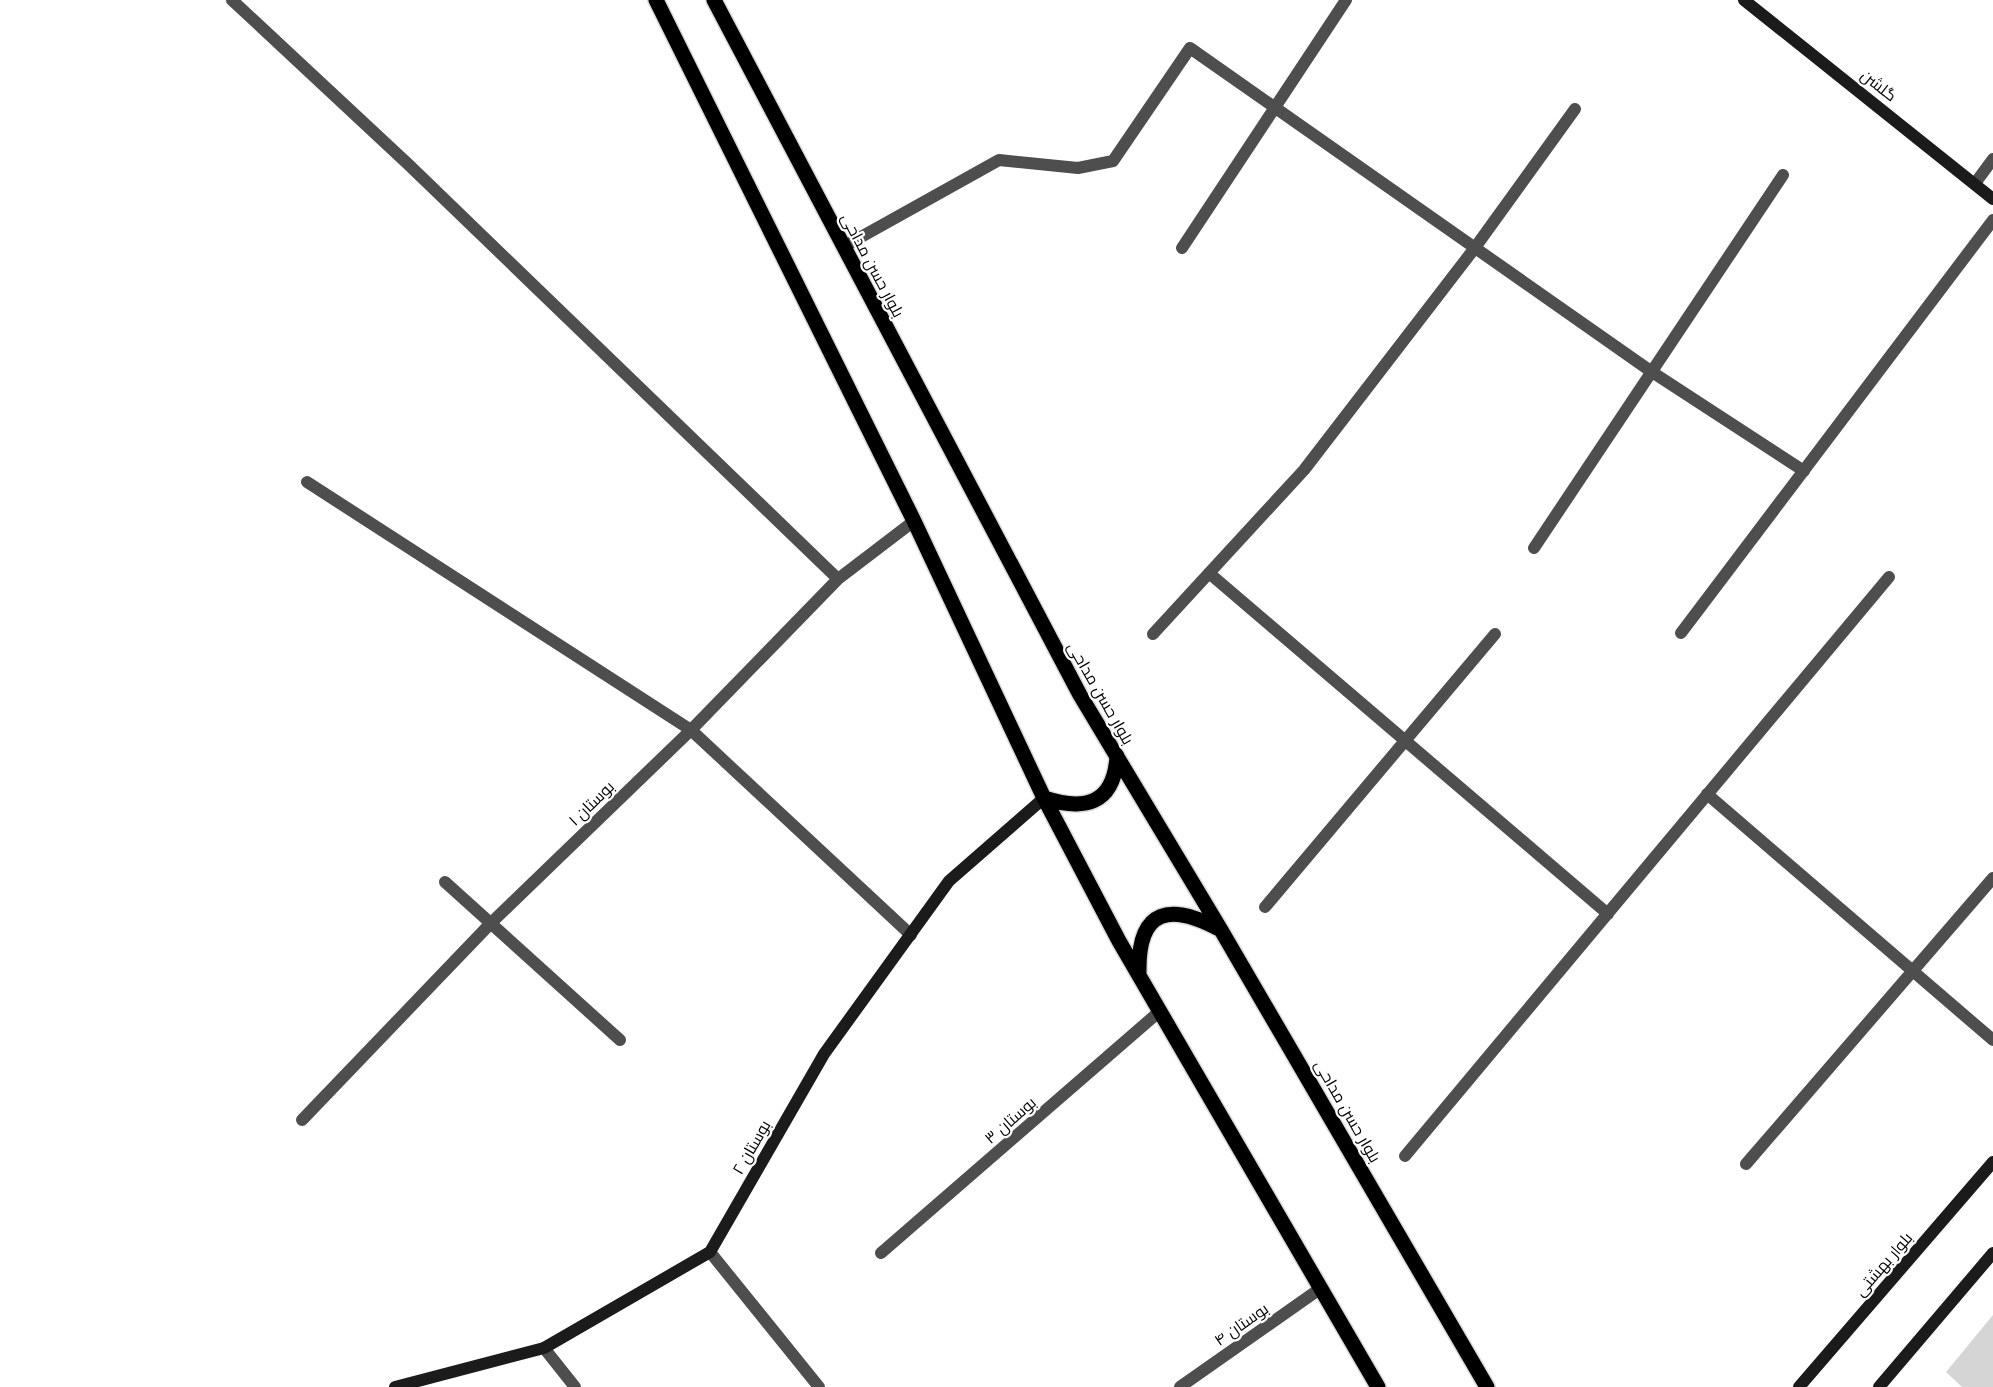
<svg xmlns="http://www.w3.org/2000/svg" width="1993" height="1387" viewBox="0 0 1993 1387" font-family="Poppins,Cairo,sans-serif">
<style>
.green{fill:#d5d5d5}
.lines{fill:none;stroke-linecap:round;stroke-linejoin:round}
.primary-casing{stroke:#dbdbdb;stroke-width:18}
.street{stroke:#4e4e4e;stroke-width:12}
.secondary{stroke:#1b1b1b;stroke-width:12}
.primary{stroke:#000;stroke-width:15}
.labels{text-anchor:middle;stroke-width:4.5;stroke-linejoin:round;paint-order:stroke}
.street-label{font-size:16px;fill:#000;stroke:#fff}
</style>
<rect width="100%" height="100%" fill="#fff"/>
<path class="green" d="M1993 1315V1387H1962L1946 1372Z"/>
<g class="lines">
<defs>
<path id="primary" d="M656 0 914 521 1044 798 1119 941 1378 1387
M714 0 1080 695 1221 930 1487 1387
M1044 798C1084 811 1114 805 1117 756
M1139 972C1138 907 1171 903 1221 930"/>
</defs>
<use href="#primary" class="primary-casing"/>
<path class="street" d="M232 0 409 165 838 579
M1976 182 1993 159
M843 247 999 160 1078 168 1113 161 1190 48 1652 372 1804 471
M1182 248 1346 0
M307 482 691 730 911 935
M1534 548 1783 175
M1209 573 1608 914
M1681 633 1993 220
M1153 634 1304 470 1474 249 1575 109
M1707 794 1993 1040
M445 882 620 1040
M1265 907 1495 634
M302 1120 491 923 691 730 838 579 914 521
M1405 1156 1889 577
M1746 1164 1993 878
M710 1252 819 1387
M881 1253 1160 1011
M544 1348 575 1387
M1180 1387 1321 1288"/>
<path class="secondary" d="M1744 0 1993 199
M395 1387 544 1348 710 1252 824 1054 949 881 1044 798
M1799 1387 1993 1162
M1879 1387 1993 1253"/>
<use href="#primary" class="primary"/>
</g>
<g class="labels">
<g class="street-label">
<text transform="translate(1879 85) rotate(38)" y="6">گلشن</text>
<text transform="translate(873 265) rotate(62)" y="6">بلوار حسن مداحی</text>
<text transform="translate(1101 693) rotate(60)" y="6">بلوار حسن مداحی</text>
<text transform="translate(591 803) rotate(-44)" y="6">بوستان ۱</text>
<text transform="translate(1348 1111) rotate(60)" y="6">بلوار حسن مداحی</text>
<text transform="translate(1010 1120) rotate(-41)" y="6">بوستان ۳</text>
<text transform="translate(751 1147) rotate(-60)" y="6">بوستان ۲</text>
<text transform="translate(1883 1264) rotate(-49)" y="6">بلوار بهشتی</text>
<text transform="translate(1241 1324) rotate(-35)" y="6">بوستان ۴</text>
</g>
</g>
</svg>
